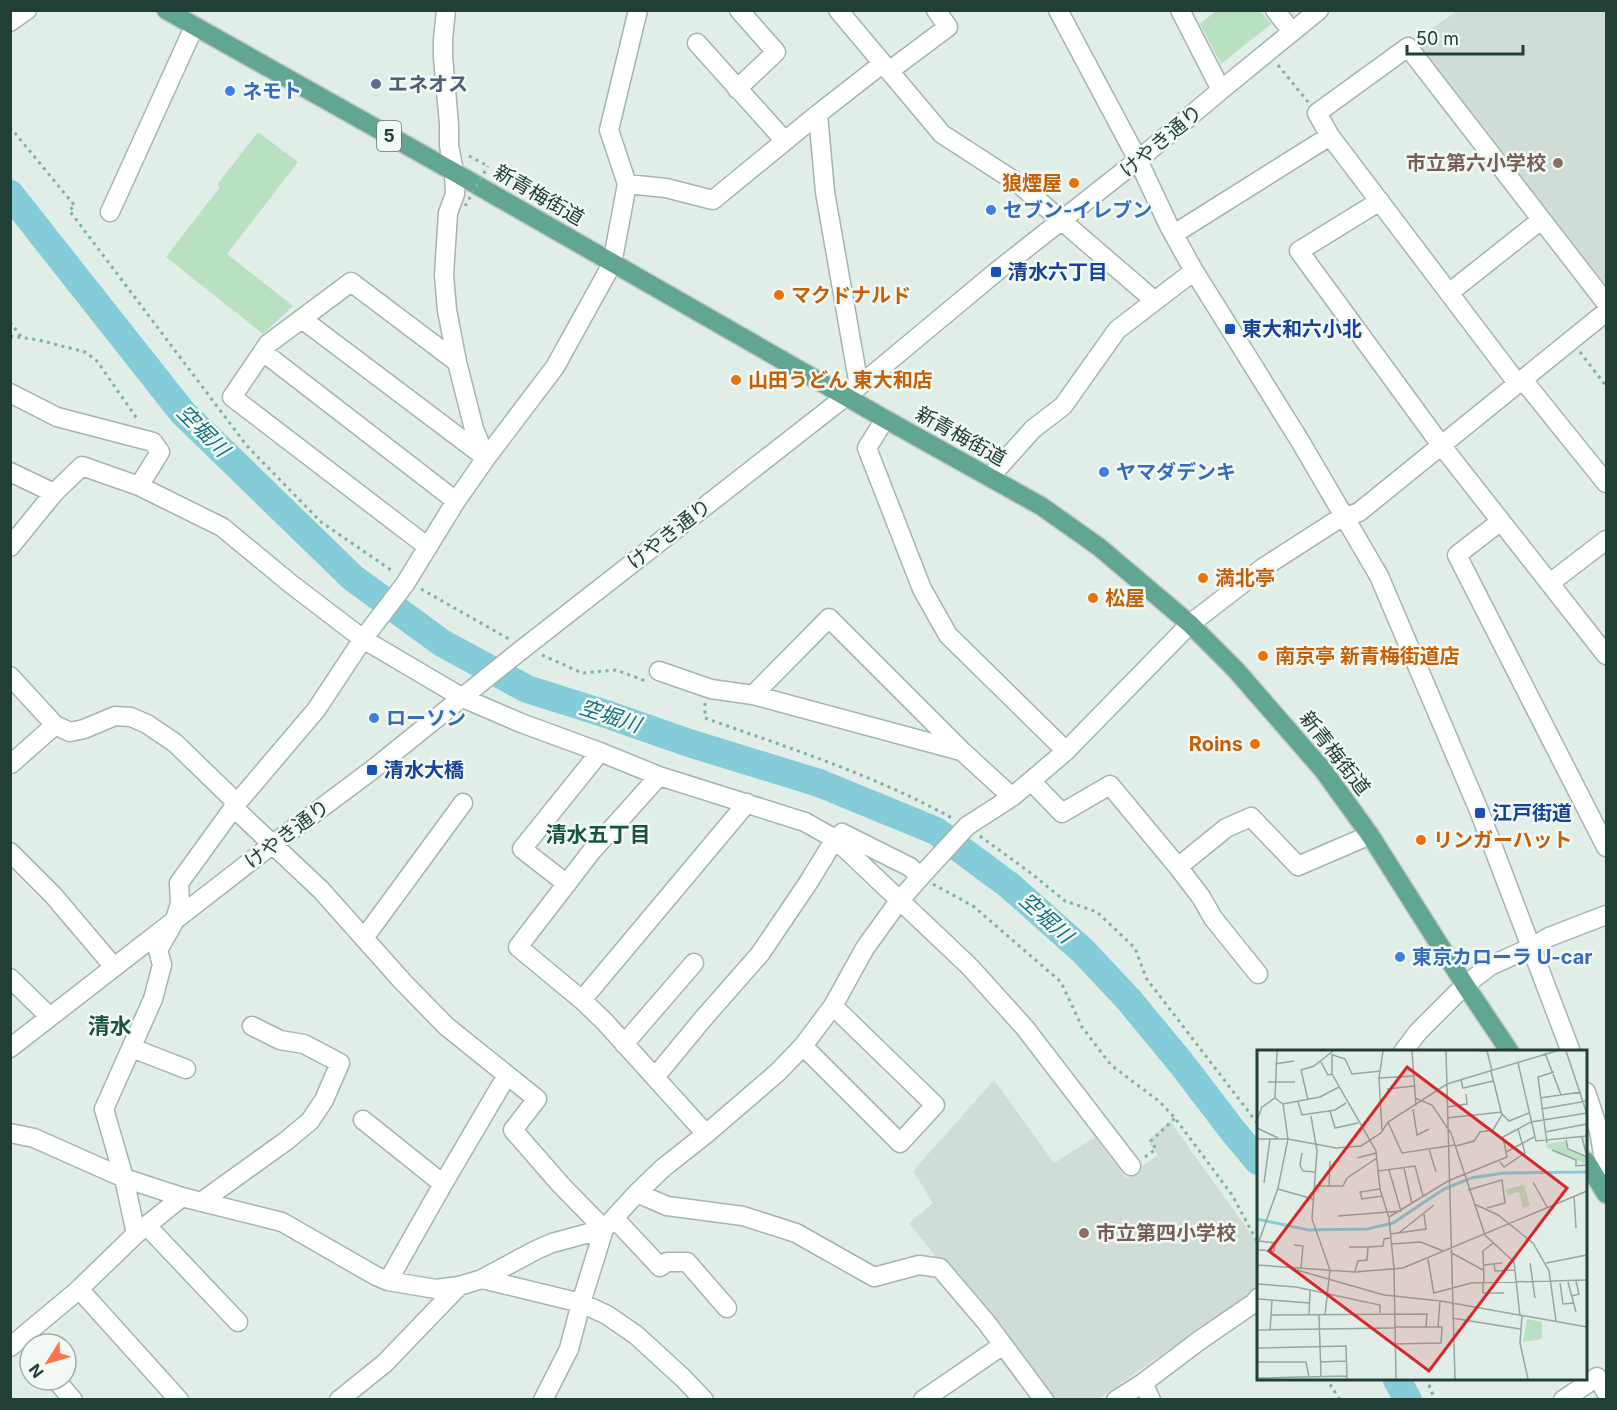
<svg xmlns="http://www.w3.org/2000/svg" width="1617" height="1410" viewBox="0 0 1617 1410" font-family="Inter,'Noto Sans JP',sans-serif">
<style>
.built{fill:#cfddd6}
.green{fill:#b8e0c1}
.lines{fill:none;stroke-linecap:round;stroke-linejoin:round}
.river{stroke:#84ccd7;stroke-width:28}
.minor-casing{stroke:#a3b5ae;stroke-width:21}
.major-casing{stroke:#c1c9c7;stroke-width:21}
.path{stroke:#7eb3a1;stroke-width:3;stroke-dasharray:3 4.5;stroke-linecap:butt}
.minor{stroke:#fff;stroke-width:18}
.major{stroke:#61a692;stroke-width:18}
.path-bridge{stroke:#7eb3a1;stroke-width:3;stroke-dasharray:3 4.5;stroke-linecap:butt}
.service-dot{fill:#5c6f8a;stroke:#f2f9f5;stroke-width:2}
.shop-dot{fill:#3f7fe0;stroke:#f2f9f5;stroke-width:2}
.education-dot{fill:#8d6e63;stroke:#f2f9f5;stroke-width:2}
.food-dot{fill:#e8710a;stroke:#f2f9f5;stroke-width:2}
.transit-dot{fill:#1a4fb4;stroke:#f2f9f5;stroke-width:2}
.labels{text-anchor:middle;stroke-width:5;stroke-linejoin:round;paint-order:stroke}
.shield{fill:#f2f9f5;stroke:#5f776f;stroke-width:1.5}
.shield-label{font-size:18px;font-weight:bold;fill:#203f36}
.service-label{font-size:20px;font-weight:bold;fill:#4e5e75;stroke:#f2f9f5;text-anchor:start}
.shop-label{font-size:20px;font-weight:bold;fill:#366cbe;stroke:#f2f9f5;text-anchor:start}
.street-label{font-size:20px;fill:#203f36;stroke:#f2f9f5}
.education-label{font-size:20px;font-weight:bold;fill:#785e54;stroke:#f2f9f5;text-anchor:end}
.food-label{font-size:20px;font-weight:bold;fill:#c56008;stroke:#f2f9f5;text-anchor:start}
.transit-label{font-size:20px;font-weight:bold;fill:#164399;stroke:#f2f9f5;text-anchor:start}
.water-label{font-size:21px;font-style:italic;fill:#157180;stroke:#f2f9f5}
.neighbourhood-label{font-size:21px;font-weight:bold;fill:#1a5343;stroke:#f2f9f5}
.quarter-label{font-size:22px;font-weight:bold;fill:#1a5343;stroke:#f2f9f5}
.inset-river{fill:none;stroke:#84ccd7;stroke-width:3}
.inset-road{fill:none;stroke:#94a7a0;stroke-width:1.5}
.view{fill:#d62828;fill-opacity:0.15;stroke:#d62828;stroke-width:3}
.inset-edge{fill:none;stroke:#203f36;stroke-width:3}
</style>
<rect width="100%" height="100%" fill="#e1ede7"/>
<path class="built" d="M1457 11H1606V285L1411 42Z
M994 1080 1054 1163 1095 1137 1126 1178 1158 1155 1148 1141 1170 1121 1258 1244V1282L1255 1290 1098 1399H1050L909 1223 933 1203 913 1171Z"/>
<path class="green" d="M1217 10 1260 11 1271 24 1221 64 1200 24Z
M258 132 298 162 227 254 293 306 263 334 166 257 220 187 217 185Z"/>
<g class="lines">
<path class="river" d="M10 194 183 413 353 578 442 643 527 689 606 714 689 743 819 783 936 831 1010 886 1083 951 1129 1000 1181 1063 1233 1131 1258 1161
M1396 1378 1408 1400"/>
<defs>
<path id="minor" d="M446 10 443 39V57L449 124V145L454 172 455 194 448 213 444 275 447 310 457 362 474 429 486 458
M838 10 942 134 1019 184 1155 301
M1058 10 1138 160 1169 226 1194 271 1300 441 1379 576 1480 813 1571 1052
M1180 10 1221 90
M1275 10 1292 32
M10 22 27 10
M697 43 785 141
M889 71 948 27 936 10
M737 89 776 52 739 10
M818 114 825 192 859 386
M627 184 666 188 713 200 818 114 882 64
M1380 201 1299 251 1441 445 1606 655
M110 212 194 27
M1174 234 1330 136
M1449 293 1541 220
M302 319 485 457
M263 352 456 501
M1523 380 1606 483
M1518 384 1330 136 1317 113 1408 47 1606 303
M10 393 57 417 153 442 160 452 139 486
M885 419 867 448 922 589 948 635 1066 751
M10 472 54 493
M990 477 1033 429 1063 406 1117 330 1194 271
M1501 521 1457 555 1606 847
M10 547 54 493 82 466 139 486 222 527 291 584 363 639 463 698 521 723 600 752 659 776 805 822 835 839 842 833 910 867 920 877
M428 547 232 397 268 344 351 282 457 362
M1550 583 1606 540
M659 671 711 689 753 695 961 751
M10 676 55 725 70 732 84 729 115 716 131 717 147 724 175 743 237 803
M753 695 829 618 963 752 1012 797
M11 764 55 725
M659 776 591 852 518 947 582 1000 604 1021 706 1134
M1031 781 1062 813 1110 785 1178 867 1226 828 1251 817 1298 866 1370 835
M233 807 321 890 403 982 446 1026 507 1075 443 1184 388 1281
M10 852 53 895 114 967
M1178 867 1201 897 1213 918 1258 974
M567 884 522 849 600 752
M364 938 463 803
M10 978 50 1017
M582 1000 747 803
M624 1044 694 963
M803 1046 900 1143 935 1105 833 1006
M10 1048 273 844 372 770 520 651 859 386 996 272 1138 160 1221 90 1319 10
M132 1048 186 1069
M1403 1052 1418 1032 1465 985 1490 966 1532 947 1549 937 1606 915
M655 1077 702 1020 760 954 808 883 835 839 970 967 1025 1028 1131 1166
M1586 1092 1599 1131 1606 1171
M363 1120 443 1184
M10 1133 34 1138 124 1178 182 1197 282 1222 376 1276 388 1281 436 1289 459 1286 482 1279 581 1303 607 1315 636 1335 683 1378 704 1400
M637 1193 667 1206 743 1216 796 1233 874 1277 919 1265 940 1268 986 1322 1044 1400
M201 1202 286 1141 310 1121 324 1100 340 1063 304 1044 280 1040 252 1026
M614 1218 660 1267 667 1262H687L727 1308
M147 1226 238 1322
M136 1234 124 1178 104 1109 153 999 162 965 158 950 174 922 180 904 179 883 237 803 316 710 363 639 405 584 456 501 486 458 555 367 612 264 627 184 609 130 638 10
M482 1279 536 1250 552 1243 604 1229 561 1185 513 1130 537 1099 507 1075
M79 1289 179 1400
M10 1347 76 1292 136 1234 182 1197
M56 1380 73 1400
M1143 1383 1151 1400
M339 1400 385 1363 459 1286
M543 1400 569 1349 581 1303 604 1229 637 1193 663 1168 706 1134 778 1072 803 1046 833 1006 865 948 899 901 923 874 967 826 1012 797 1066 751 1190 624 1264 567 1334 522 1359 512 1364 508 1606 312
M923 1400 1003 1345
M1116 1400 1143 1383 1200 1340 1254 1303 1258 1298
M1563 1400 1597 1377 1606 1392"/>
<path id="major" d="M166 10 454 172 885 419 1041 506 1099 547 1190 624 1235 669 1323 770 1370 835 1465 985 1510 1052
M1586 1161 1606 1194"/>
</defs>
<use href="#minor" class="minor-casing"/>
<use href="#major" class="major-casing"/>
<path class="path" d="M1278 65 1308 102
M10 127 75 206 69 210 247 446 321 522 394 572
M469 156 488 166
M10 322 22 338
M10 336 39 340 85 352 97 361 138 420
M1580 352 1606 386
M421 589 509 639
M542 655 582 673 616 670 646 681
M705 703V718C789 748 874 775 952 818
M980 836 1032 874 1065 901 1097 912 1135 948 1146 978 1258 1124
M933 884 973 906 1061 982 1082 1027 1111 1065 1160 1102 1175 1118 1232 1195 1258 1243
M1145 1157 1156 1149 1151 1141 1175 1118
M1326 1378 1340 1400
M1426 1378 1435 1400"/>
<use href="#minor" class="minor"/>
<use href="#major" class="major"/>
<path class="path-bridge" d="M465 206 488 166"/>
</g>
<circle class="service-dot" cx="376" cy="84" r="6"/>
<g class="shop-dot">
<circle cx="230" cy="91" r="6"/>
<circle cx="991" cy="210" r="6"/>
<circle cx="1104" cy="472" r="6"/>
<circle cx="374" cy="718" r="6"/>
<circle cx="1400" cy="957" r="6"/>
</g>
<g class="education-dot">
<circle cx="1558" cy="163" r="6"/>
<circle cx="1084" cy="1233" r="6"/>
</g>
<g class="food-dot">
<circle cx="1074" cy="183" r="6"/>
<circle cx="779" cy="295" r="6"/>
<circle cx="736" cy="380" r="6"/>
<circle cx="1203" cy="578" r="6"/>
<circle cx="1093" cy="598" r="6"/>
<circle cx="1263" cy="656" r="6"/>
<circle cx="1255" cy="744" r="6"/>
<circle cx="1421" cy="840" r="6"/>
</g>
<g class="transit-dot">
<rect x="990" y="266" width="12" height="12" rx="3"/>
<rect x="1224" y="323" width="12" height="12" rx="3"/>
<rect x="366" y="764" width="12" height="12" rx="3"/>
<rect x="1474" y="807" width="12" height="12" rx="3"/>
</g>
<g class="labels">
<rect class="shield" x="377" y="121" width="24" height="30" rx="4.5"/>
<g class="shield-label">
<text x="389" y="142">5</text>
</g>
<g class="service-label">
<text x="388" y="91">エネオス</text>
</g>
<g class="shop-label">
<text x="242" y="98">ネモト</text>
<text x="1003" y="217">セブン-イレブン</text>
<text x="1116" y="479">ヤマダデンキ</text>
<text x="386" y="725">ローソン</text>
<text x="1412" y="964">東京カローラ U-car</text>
</g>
<g class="street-label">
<text transform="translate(1161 141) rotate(-40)" y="7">けやき通り</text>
<text transform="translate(539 195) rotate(30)" y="7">新青梅街道</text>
<text transform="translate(961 436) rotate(29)" y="7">新青梅街道</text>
<text transform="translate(669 534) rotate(-38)" y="7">けやき通り</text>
<text transform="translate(1335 753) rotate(52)" y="7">新青梅街道</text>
<text transform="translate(287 834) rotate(-37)" y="7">けやき通り</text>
</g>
<g class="education-label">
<text x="1546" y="170">市立第六小学校</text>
<text x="1096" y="1240" text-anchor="start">市立第四小学校</text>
</g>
<g class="food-label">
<text x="1062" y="190" text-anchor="end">狼煙屋</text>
<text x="791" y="302">マクドナルド</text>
<text x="748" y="387">山田うどん 東大和店</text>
<text x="1215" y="585">満北亭</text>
<text x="1105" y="605">松屋</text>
<text x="1275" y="663">南京亭 新青梅街道店</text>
<text x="1243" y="751" text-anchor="end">Roins</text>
<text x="1433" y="847">リンガーハット</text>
</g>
<g class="transit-label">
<text x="1008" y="279">清水六丁目</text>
<text x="1242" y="336">東大和六小北</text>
<text x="384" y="777">清水大橋</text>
<text x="1492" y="820">江戸街道</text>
</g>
<g class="water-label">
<text transform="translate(203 431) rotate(45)" y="7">空堀川</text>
<text transform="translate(610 716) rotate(18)" y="7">空堀川</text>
<text transform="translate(1046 918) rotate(42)" y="7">空堀川</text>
</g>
<g class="neighbourhood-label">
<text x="598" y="842">清水五丁目</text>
</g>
<g class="quarter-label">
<text x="110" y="1034">清水</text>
</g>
</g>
<g transform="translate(1257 1050)">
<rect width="330" height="330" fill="#e1ede7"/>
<path d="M308 91 310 100 330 108V114L289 97 290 94ZM267 135 273 156 266 158 262 142 250 145V139ZM270 269 285 272V289L266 292Z" fill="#b8e0c1"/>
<path class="inset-river" d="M0 169 51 180 110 179 136 173 187 139 214 128 247 123 330 122"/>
<path class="inset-road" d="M20 1 18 48 26 54 63 47 82 37M155 1 159 56M189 1 198 329M222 1H230L235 21M309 1 330 64M288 3 304 45M75 4V24L119 101 123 139 132 168 137 219 139 329M76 5 88 9 95 24 124 21M64 12 71 25 75 24M261 13 279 91 330 86M18 14 37 11M122 28 156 26M204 30 206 38 236 31M11 32H38M130 39 157 36M158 48 175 55 194 83 228 185 257 212 263 266M283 48 324 42M51 50 44 20 57 16 76 1M41 52 45 65 78 60 89 53M190 57 210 54 209 44M156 59 160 85 172 79M284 59 330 51M73 61 78 78 101 73M245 64 252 71 272 63M54 66 60 101 55 169 73 220 68 265M190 68 245 62M0 70 5 57 18 48M131 72 145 103 198 95M0 78 21 88M125 80 122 28 126 1M288 82 330 74M325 87 330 107M0 89H31L79 98 104 96 124 83 131 72 190 34 299 1M309 90 311 99 330 107M290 93 281 27 297 22M199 96 217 91 223 82 236 80 245 65 234 21M172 99 179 122M295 100 319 110V116L330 115M249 102 277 87M45 103 43 115 46 121 58 122M100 108 119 103M243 112 247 117 268 103 261 79M147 118 155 154M121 121 158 116 166 146M276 132 290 157M7 133 13 89M57 136H86L90 128 120 108M72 137 73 111M21 139 56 149M123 139 103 142 105 149 125 146M211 140 245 130 248 153 230 158M317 146 319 178M217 154 241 165 276 193 292 221 299 271M81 166 144 161 132 120M132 167 191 131 250 107 246 87 261 79 274 72 330 63M143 182 177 155M133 184 169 179 167 164M2 191 18 193 17 201 2 200M134 194 164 192 186 201M37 195 46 196 44 218M92 197H111M193 202 226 220M171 209 177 244M273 213 278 248M289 213 330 205M237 214 238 221 258 220M0 215 98 222 146 218 330 141M227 215 245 213M40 220 127 245 184 251 330 277M98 221 101 211 110 210 111 197 126 196 127 189 133 188M226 232V243H247M227 232 226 201 236 193M311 232 319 262M303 233 306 254 317 253M1 234 39 237 123 255V263M177 243 214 233 330 230M315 246 322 244 319 231M1 249 53 253M0 264 1 194 21 138 31 89 26 54M14 265 170 264 169 277M52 265 53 241M62 265 64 326M265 266 263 293 271 329M195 268 263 279M137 277H185L184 293 137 294M181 277 183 251M0 280 137 278M13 281 15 250M0 298 89 296 90 329M0 312H49L52 327M64 312 89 311M0 328 90 326"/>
<path class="view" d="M150 17 310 138 172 321 12 201Z"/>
<rect width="330" height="330" class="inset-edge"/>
</g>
<rect width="1617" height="1410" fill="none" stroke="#203f36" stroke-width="24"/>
<g transform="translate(48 1362) rotate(233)"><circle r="28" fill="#f2f9f5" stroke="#9eafa9" stroke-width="1.5"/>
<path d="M0-4.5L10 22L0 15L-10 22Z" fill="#fd744e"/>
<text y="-9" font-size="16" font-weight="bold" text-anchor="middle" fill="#203f36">N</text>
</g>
<path d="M1407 45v9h116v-9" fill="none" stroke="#203f36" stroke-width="3"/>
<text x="1416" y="45" font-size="18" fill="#203f36" stroke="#f2f9f5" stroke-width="4.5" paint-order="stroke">50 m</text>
</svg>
